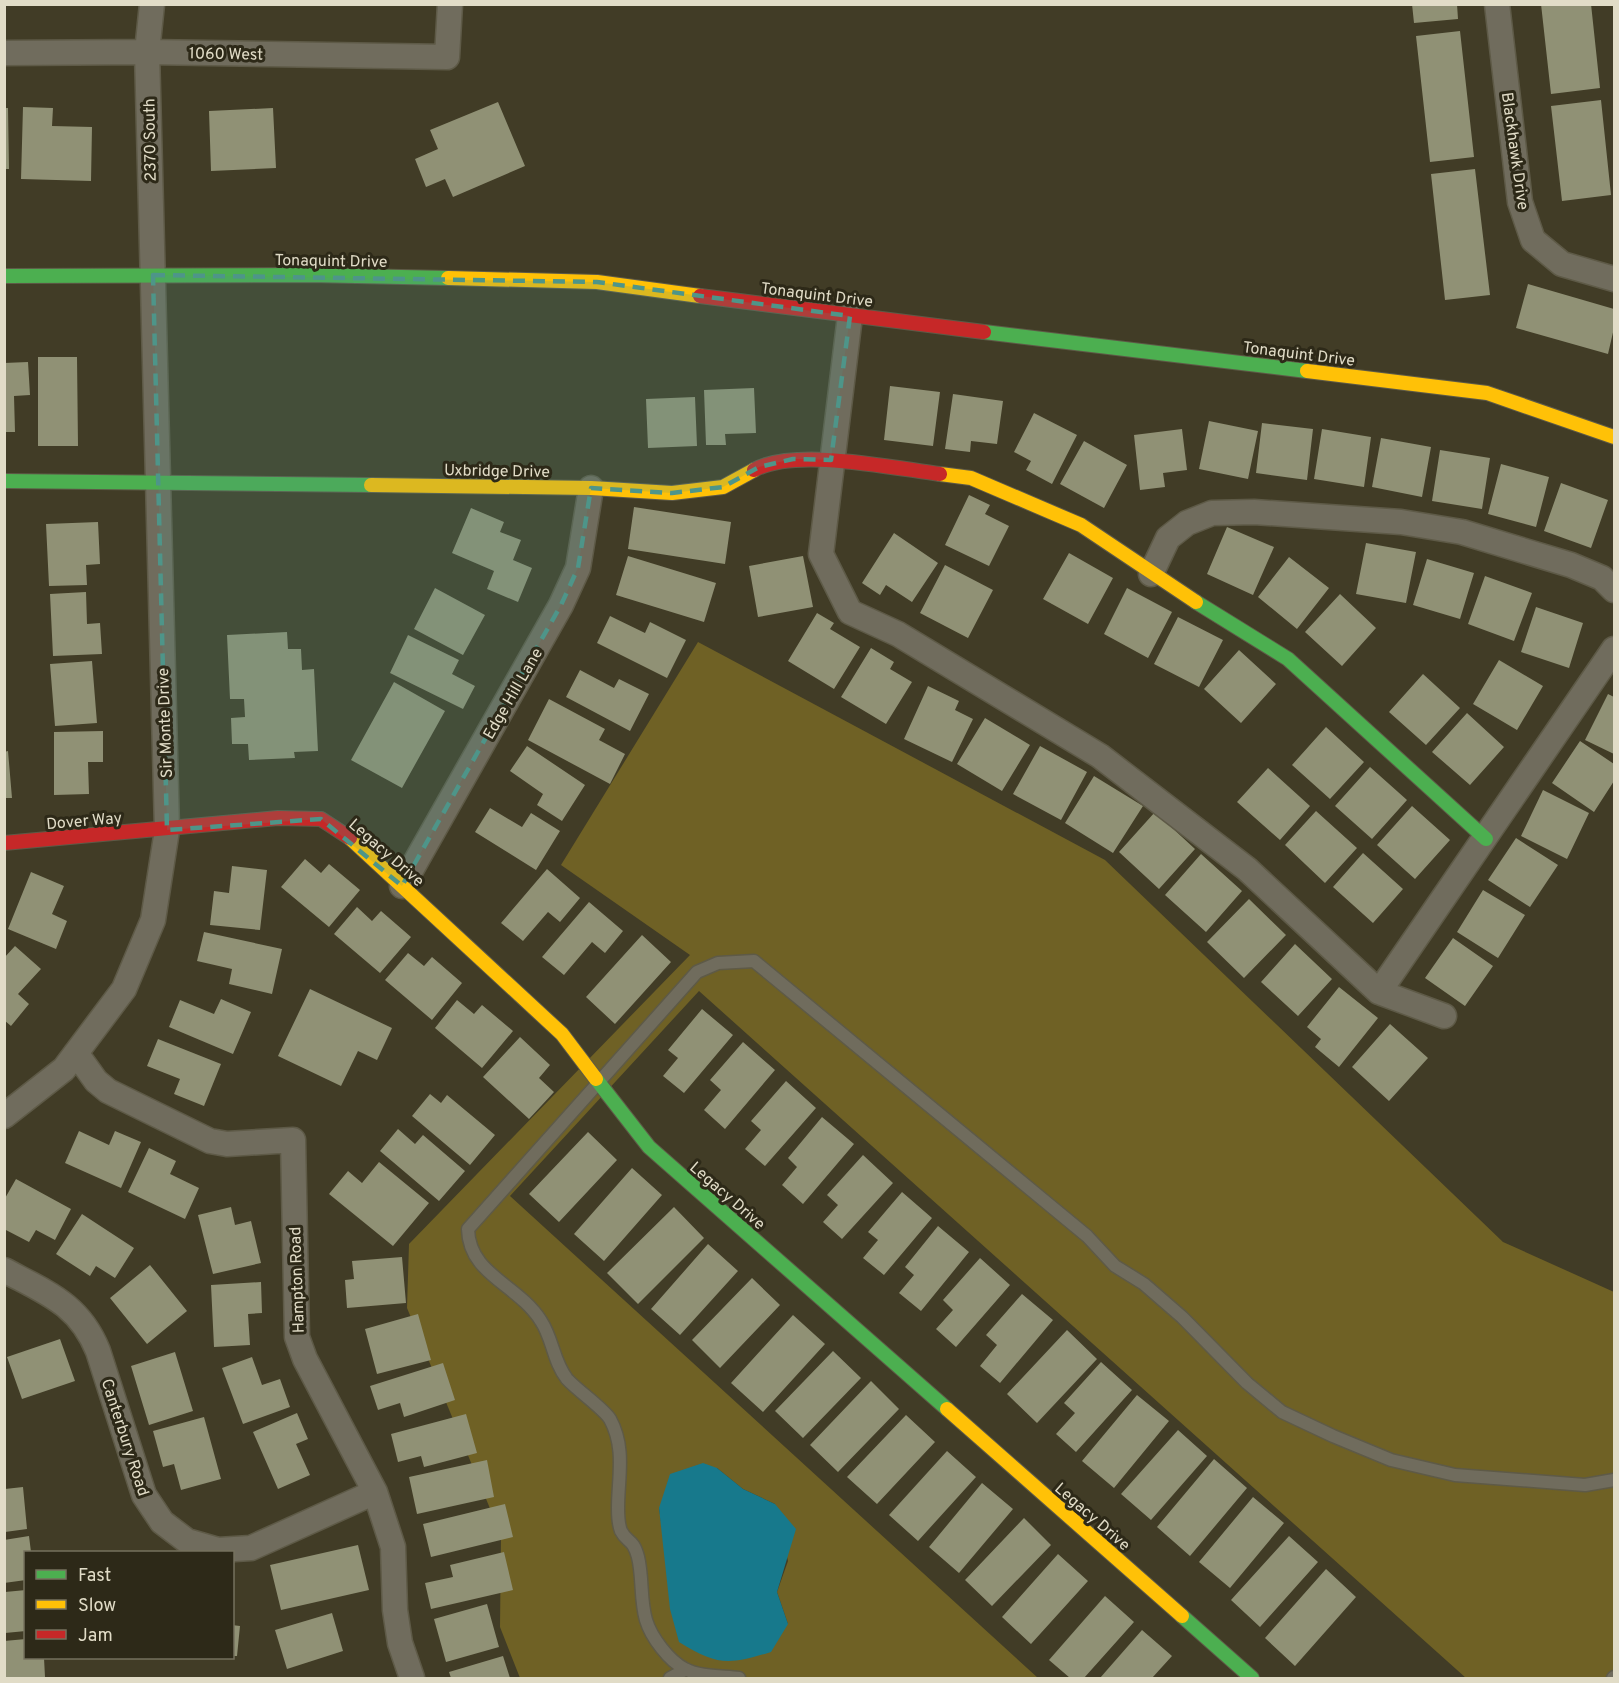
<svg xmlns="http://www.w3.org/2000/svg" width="1619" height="1683" viewBox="0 0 1619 1683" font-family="Overpass,sans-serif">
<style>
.green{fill:#6f6125;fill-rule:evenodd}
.water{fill:#17798c}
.building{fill:#909175}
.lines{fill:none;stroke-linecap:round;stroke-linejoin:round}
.lane-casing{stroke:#5e5a47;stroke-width:15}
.street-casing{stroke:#5e5a47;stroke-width:27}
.fast-casing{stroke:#5e5a47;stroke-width:16}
.slow-casing{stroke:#5e5a47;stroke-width:16}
.jam-casing{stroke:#5e5a47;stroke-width:16}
.lane{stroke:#706c5d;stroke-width:12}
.street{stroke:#706c5d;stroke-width:24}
.fast{stroke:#4caf50;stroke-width:14}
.slow{stroke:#ffc107;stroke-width:14}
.jam{stroke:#c62828;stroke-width:14}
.marked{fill:#4e9589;fill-opacity:0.2;stroke:#4e9589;stroke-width:4.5;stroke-dasharray:12 8;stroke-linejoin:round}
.labels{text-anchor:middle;stroke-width:6;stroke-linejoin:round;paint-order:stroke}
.street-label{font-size:16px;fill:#e1dcc7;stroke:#2d2918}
</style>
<rect width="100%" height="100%" fill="#413c26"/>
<path class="green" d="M698 642 1105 860 1503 1242 1614 1292V1678H1466L699 991 510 1196 1038 1678H520L500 1627 501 1535 407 1308 409 1244 690 955 561 865ZM717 1468 743 1489 775 1504 788 1561 777 1592 788 1624 664 1542 659 1508Z"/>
<path class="water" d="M703 1463 717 1468 743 1489 775 1504 796 1529 777 1592 788 1624 771 1652C728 1665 718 1666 679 1642L670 1609 659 1508 670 1474Z"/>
<path class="building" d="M1412 4H1457L1458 19 1414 23Z
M1541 4H1591L1600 88 1551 94Z
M1460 31 1474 157 1430 162 1416 36Z
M1601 100 1611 195 1562 201 1551 106Z
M498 102 525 166 453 197 445 179 426 187 415 159 438 149 430 130Z
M23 107 53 108 52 126 92 127 91 181 21 179Z
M4 108H8L9 169H4Z
M273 108 276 168 211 171 209 111Z
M1475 169 1490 295 1445 300 1431 174Z
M1528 284 1614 309V328L1608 354 1516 328Z
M38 357H77L78 446H38Z
M28 362 30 395 14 396 15 432H4V363Z
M890 386 940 392 933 446 884 440Z
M754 388 756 433 725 434 726 445H706L704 390Z
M953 394 1003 401 997 444 971 441 970 452 945 449Z
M695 397 697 446 648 448 646 399Z
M1034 413 1077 435 1052 484 1026 470 1031 461 1014 452Z
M1209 421 1258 431 1248 479 1199 469Z
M1262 423 1313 429 1307 480 1256 473Z
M1182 429 1187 470 1163 473 1165 487 1140 490 1134 435Z
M1322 429 1371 437 1364 487 1314 479Z
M1381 438 1431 447 1422 497 1372 487Z
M1084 441 1127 465 1104 508 1060 484Z
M1440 450 1490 458 1482 509 1432 501Z
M1501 464 1549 477 1536 527 1488 514Z
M1561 483 1608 500 1591 548 1544 531Z
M969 495 990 505 985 514 1009 526 989 566 945 545Z
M634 507 731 522 725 564 628 549Z
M471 508 504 522 500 532 521 540 513 560 532 568 518 602 487 589 494 571 452 553Z
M98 522 100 564 86 565 87 585 49 586 46 524Z
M1227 527 1274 547 1253 595 1207 574Z
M894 533 938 563 912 602 886 585 880 595 862 583Z
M1366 543 1416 552 1406 603 1356 594Z
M1069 553 1113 578 1088 624 1043 599Z
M628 556 716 583 704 622 616 595Z
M803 556 813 607 758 617 749 566Z
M1289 557 1329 588 1297 629 1258 597Z
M1427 559 1474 573 1460 619 1413 605Z
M945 565 993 590 968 638 920 613Z
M1485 576 1532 593 1514 641 1468 624Z
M435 588 485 615 463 655 414 629Z
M1127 588 1172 612 1148 658 1104 634Z
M86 592 87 624 100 623 102 654 53 656 50 594Z
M1340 594 1376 628 1342 666 1305 632Z
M1536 607 1583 623 1569 668 1521 652Z
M817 613 834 623 830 629 860 647 834 689 788 661Z
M610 616 645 633 650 622 686 640 667 678 597 643Z
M1178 617 1223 640 1199 687 1154 664Z
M287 632 288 649H301L302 670 314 669 318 751 294 752 295 758 249 760 248 744H232L231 718 245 717 244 699H230L227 635Z
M408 635 459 660 452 674 475 686 463 709 390 673Z
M871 648 894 662 890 669 912 682 886 724 841 697Z
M1239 650 1276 684 1241 723 1204 689Z
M1499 660 1543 686 1517 730 1473 704Z
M92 661 97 723 55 726 50 664Z
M580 670 614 688 619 679 649 694 630 731 566 697Z
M1423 674 1460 708 1426 745 1389 712Z
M394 682 445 711 402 788 351 760Z
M928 686 959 701 955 710 973 719 952 762 904 739Z
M1608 694 1614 697V754L1585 740Z
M549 699 605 729 599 740 625 754 610 784 528 740Z
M1467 713 1504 747 1470 785 1432 752Z
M985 718 1030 745 1002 791 957 764Z
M1326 727 1364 762 1330 799 1292 765Z
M103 731V762H88L89 794 54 795V732Z
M1580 741 1614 764V781L1594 812 1552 783Z
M527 746 585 785 562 821 537 805 543 794 510 771Z
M1040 746 1087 772 1061 820 1013 794Z
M8 751 12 798H4V752Z
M1370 767 1407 800 1372 839 1335 806Z
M1268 768 1310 806 1280 840 1237 802Z
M1094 776 1143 806 1113 853 1065 823Z
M1543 790 1589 813 1567 859 1521 836Z
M1412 806 1450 840 1415 879 1377 845Z
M490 808 522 827 531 813 560 831 536 870 475 832Z
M1316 811 1357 848 1325 883 1285 845Z
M1155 812 1195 849 1159 889 1119 852Z
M1516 838 1558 865 1530 907 1488 880Z
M1363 853 1403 889 1373 923 1333 887Z
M1201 854 1242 891 1206 932 1165 895Z
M305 859 321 873 329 864 360 890 329 927 281 887Z
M232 866 267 870 260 930 210 925 214 891 229 893Z
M547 869 580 898 560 922 548 912 523 941 501 923Z
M31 872 64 886 52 914 67 921 56 949 8 929Z
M1483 890 1525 915 1498 958 1457 932Z
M1249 899 1286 935 1244 978 1207 942Z
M589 902 623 931 605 953 592 942 564 975 542 957Z
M357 907 372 921 381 911 411 937 380 973 334 934Z
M204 932 282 949 272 994 229 984 232 969 197 961Z
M642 935 671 962 615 1024 586 997Z
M1453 938 1493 966 1465 1006 1425 978Z
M1295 944 1332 979 1298 1016 1261 982Z
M15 946 41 969 18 994 29 1004 11 1026 4 1020V958Z
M408 953 424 966 432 957 462 983 432 1020 385 980Z
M1339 987 1378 1018 1339 1067 1315 1047 1321 1039 1307 1027Z
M310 989 392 1028 377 1060 358 1051 341 1086 278 1056Z
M221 999 251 1012 233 1054 169 1027 180 1000 214 1014Z
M457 1000 474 1014 482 1005 513 1031 482 1068 435 1028Z
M702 1009 733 1035 684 1093 663 1076 678 1058 668 1050Z
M1390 1024 1428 1058 1389 1101 1352 1067Z
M520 1037 550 1065 539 1078 554 1092 529 1119 483 1077Z
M158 1039 221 1064 204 1106 174 1094 180 1079 147 1066Z
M743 1042 775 1070 725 1129 704 1110 721 1090 710 1080Z
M786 1081 816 1108 765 1166 745 1149 761 1130 751 1121Z
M430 1094 441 1103 447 1095 495 1135 470 1165 412 1116Z
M822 1117 854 1144 803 1204 782 1185 797 1167 788 1158Z
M398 1129 415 1144 423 1135 465 1171 439 1201 380 1151Z
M79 1131 109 1145 115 1131 141 1142 121 1188 65 1163Z
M588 1132 617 1160 559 1222 529 1194Z
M149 1148 176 1161 170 1174 199 1188 185 1219 128 1192Z
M863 1155 893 1183 842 1239 823 1222 838 1205 827 1195Z
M379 1162 429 1203 393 1246 329 1194 348 1171 362 1183Z
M632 1168 662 1195 604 1261 574 1234Z
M16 1179 71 1209 55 1240 36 1230 29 1242 4 1229V1200Z
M902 1192 932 1218 884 1275 863 1258 878 1240 868 1232Z
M231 1207 235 1225 251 1221 261 1263 213 1274 198 1215Z
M674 1207 704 1238 638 1304 607 1273Z
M82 1214 134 1248 115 1278 96 1266 90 1276 56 1254Z
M938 1226 969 1252 921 1311 899 1293 914 1275 905 1267Z
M708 1244 738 1271 680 1335 651 1309Z
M402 1257 406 1303 347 1308 345 1280 354 1279 352 1261Z
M980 1258 1010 1285 956 1347 936 1329 953 1310 943 1300Z
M150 1265 187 1311 147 1344 110 1298Z
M752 1278 780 1305 720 1368 692 1340Z
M261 1282 262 1313 248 1314 250 1345 214 1347 211 1285Z
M1022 1294 1053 1320 1000 1383 980 1366 997 1345 986 1335Z
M418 1314 431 1360 377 1374 365 1329Z
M793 1315 825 1344 763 1412 731 1383Z
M1067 1330 1097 1359 1037 1423 1007 1394Z
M60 1339 75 1381 22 1399 7 1357Z
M833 1351 861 1378 803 1438 775 1411Z
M175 1352 193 1411 149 1425 131 1366Z
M252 1357 262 1385 280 1379 290 1407 243 1424 222 1368Z
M1101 1362 1132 1390 1076 1452 1056 1434 1075 1413 1064 1403Z
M443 1363 455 1400 404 1417 400 1403 378 1410 370 1386Z
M871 1381 899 1409 838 1472 810 1445Z
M1137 1395 1169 1421 1114 1488 1082 1461Z
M297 1413 308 1439 296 1444 310 1475 278 1489 253 1432Z
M466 1414 477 1453 424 1467 421 1456 398 1462 391 1434Z
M906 1415 935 1442 877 1504 847 1477Z
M204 1417 221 1479 181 1490 174 1464 163 1467 153 1431Z
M1178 1430 1207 1456 1151 1520 1121 1494Z
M947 1451 976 1477 918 1541 889 1515Z
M1214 1459 1247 1488 1190 1556 1157 1527Z
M487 1460 494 1497 417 1514 409 1477Z
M982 1483 1013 1509 959 1573 929 1547Z
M23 1487 27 1529 5 1532V1489Z
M1253 1497 1284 1523 1230 1588 1199 1562Z
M505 1504 513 1537 431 1557 423 1524Z
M1024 1518 1051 1545 992 1606 965 1580Z
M29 1536 31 1552H26V1580L4 1583V1540Z
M1289 1536 1318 1562 1260 1627 1231 1600Z
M358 1545 369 1590 281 1610 270 1565Z
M504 1552 513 1590 431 1609 425 1583 453 1577 450 1565Z
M1058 1554 1088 1581 1031 1644 1002 1617Z
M1326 1569 1356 1597 1295 1666 1265 1638Z
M26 1590V1631L5 1633V1592Z
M1105 1596 1134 1622 1084 1678H1070L1049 1660Z
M487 1604 499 1647 446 1662 434 1619Z
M332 1613 343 1651 287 1669 275 1630Z
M232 1625 240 1626 237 1656H232Z
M1142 1630 1172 1656 1152 1678H1100Z
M26 1639V1658H44L45 1677 4 1678V1641Z
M503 1656 510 1678H451L449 1672Z"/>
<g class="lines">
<defs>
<path id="lane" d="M670 1678 685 1670
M739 1678C723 1676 699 1677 685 1669 669 1661 651 1637 646 1620 640 1600 643 1577 638 1557 633 1538 627 1543 621 1531 619 1526 618 1514 618 1508 618 1478 626 1448 610 1419 603 1408 578 1391 567 1379 553 1361 553 1339 541 1321 518 1284 469 1275 468 1229L697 972 718 963 754 961 1087 1236 1115 1266 1144 1284 1182 1317 1247 1383 1282 1412 1333 1436 1391 1460 1455 1475 1585 1485 1614 1480
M1613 1678 1614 1677"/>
<path id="street" d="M1497 4 1520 202 1533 240 1562 264 1614 279
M4 53 147 52 447 57 450 4
M850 316 821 554 850 612 898 634 1100 756 1247 869 1379 992 1444 1016
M1151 574 1168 538 1187 523 1212 513 1254 512 1401 522 1462 532 1571 565 1602 578 1614 590
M402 886 561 605 578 568 591 488
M1379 992 1614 649
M76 1053 96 1081 108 1091 210 1141 227 1144 293 1140 297 1337 305 1359 375 1492 393 1547 395 1610 400 1643 412 1678
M4 1116 64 1069 124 989 153 920 167 830 147 52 152 4
M4 1270C47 1293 79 1304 98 1351L144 1495 162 1522 187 1541 218 1550 251 1548 375 1492"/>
<path id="fast" d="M4 276 310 275 448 278
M984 332 1307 371
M4 481 371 485
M1196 602 1288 659 1486 839
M596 1079 649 1147 947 1409
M1182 1616 1252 1678"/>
<path id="slow" d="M448 278 597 282 700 296
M1307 371 1487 393 1614 437
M940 474 971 478 1081 525 1196 602
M371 485 591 488 672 493 723 487 754 470
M350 838 562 1034 596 1079
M947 1409 1182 1616"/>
<path id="jam" d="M700 296 984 332
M754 470C795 447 893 468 940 474
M4 843 278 818 321 819 350 838"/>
</defs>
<use href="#lane" class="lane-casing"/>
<use href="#street" class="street-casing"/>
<use href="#fast" class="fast-casing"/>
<use href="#slow" class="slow-casing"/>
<use href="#jam" class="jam-casing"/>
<use href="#lane" class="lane"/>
<use href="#street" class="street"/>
<use href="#fast" class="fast"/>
<use href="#slow" class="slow"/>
<use href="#jam" class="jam"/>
</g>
<path class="marked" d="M153 275 597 282 850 316 831 460 793 459 759 467 723 487 672 493 591 488 578 568 561 605 402 886 321 819 167 830Z"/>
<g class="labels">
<g class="street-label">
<text transform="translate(226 53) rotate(1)" y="6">1060 West</text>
<text transform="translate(149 140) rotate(-91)" y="6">2370 South</text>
<text transform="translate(1516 151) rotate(82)" y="6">Blackhawk Drive</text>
<text transform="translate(331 260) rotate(1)" y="6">Tonaquint Drive</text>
<text transform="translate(817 294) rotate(7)" y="6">Tonaquint Drive</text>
<text transform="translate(1299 353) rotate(7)" y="6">Tonaquint Drive</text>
<text transform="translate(497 470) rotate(1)" y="6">Uxbridge Drive</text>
<text transform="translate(512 693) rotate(-60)" y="6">Edge Hill Lane</text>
<text transform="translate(164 723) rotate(-92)" y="6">Sir Monte Drive</text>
<text transform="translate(84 820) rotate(-5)" y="6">Dover Way</text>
<text transform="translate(387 852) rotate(41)" y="6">Legacy Drive</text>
<text transform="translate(728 1195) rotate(41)" y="6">Legacy Drive</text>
<text transform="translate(296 1280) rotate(-92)" y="6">Hampton Road</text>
<text transform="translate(126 1437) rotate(72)" y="6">Canterbury Road</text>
<text transform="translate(1093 1516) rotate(41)" y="6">Legacy Drive</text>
</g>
</g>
<rect width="1619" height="1683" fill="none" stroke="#e1dcc7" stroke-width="12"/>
<rect x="24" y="1551" width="210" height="108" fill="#2d2918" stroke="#75715e" stroke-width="1.5"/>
<rect x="36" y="1570" width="30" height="9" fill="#4caf50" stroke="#75715e" stroke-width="1.5"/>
<text x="78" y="1581" font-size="18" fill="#e1dcc7">Fast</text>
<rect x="36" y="1600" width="30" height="9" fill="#ffc107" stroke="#75715e" stroke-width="1.5"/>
<text x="78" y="1611" font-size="18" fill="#e1dcc7">Slow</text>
<rect x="36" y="1630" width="30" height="9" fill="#c62828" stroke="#75715e" stroke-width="1.5"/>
<text x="78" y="1641" font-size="18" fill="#e1dcc7">Jam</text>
</svg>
